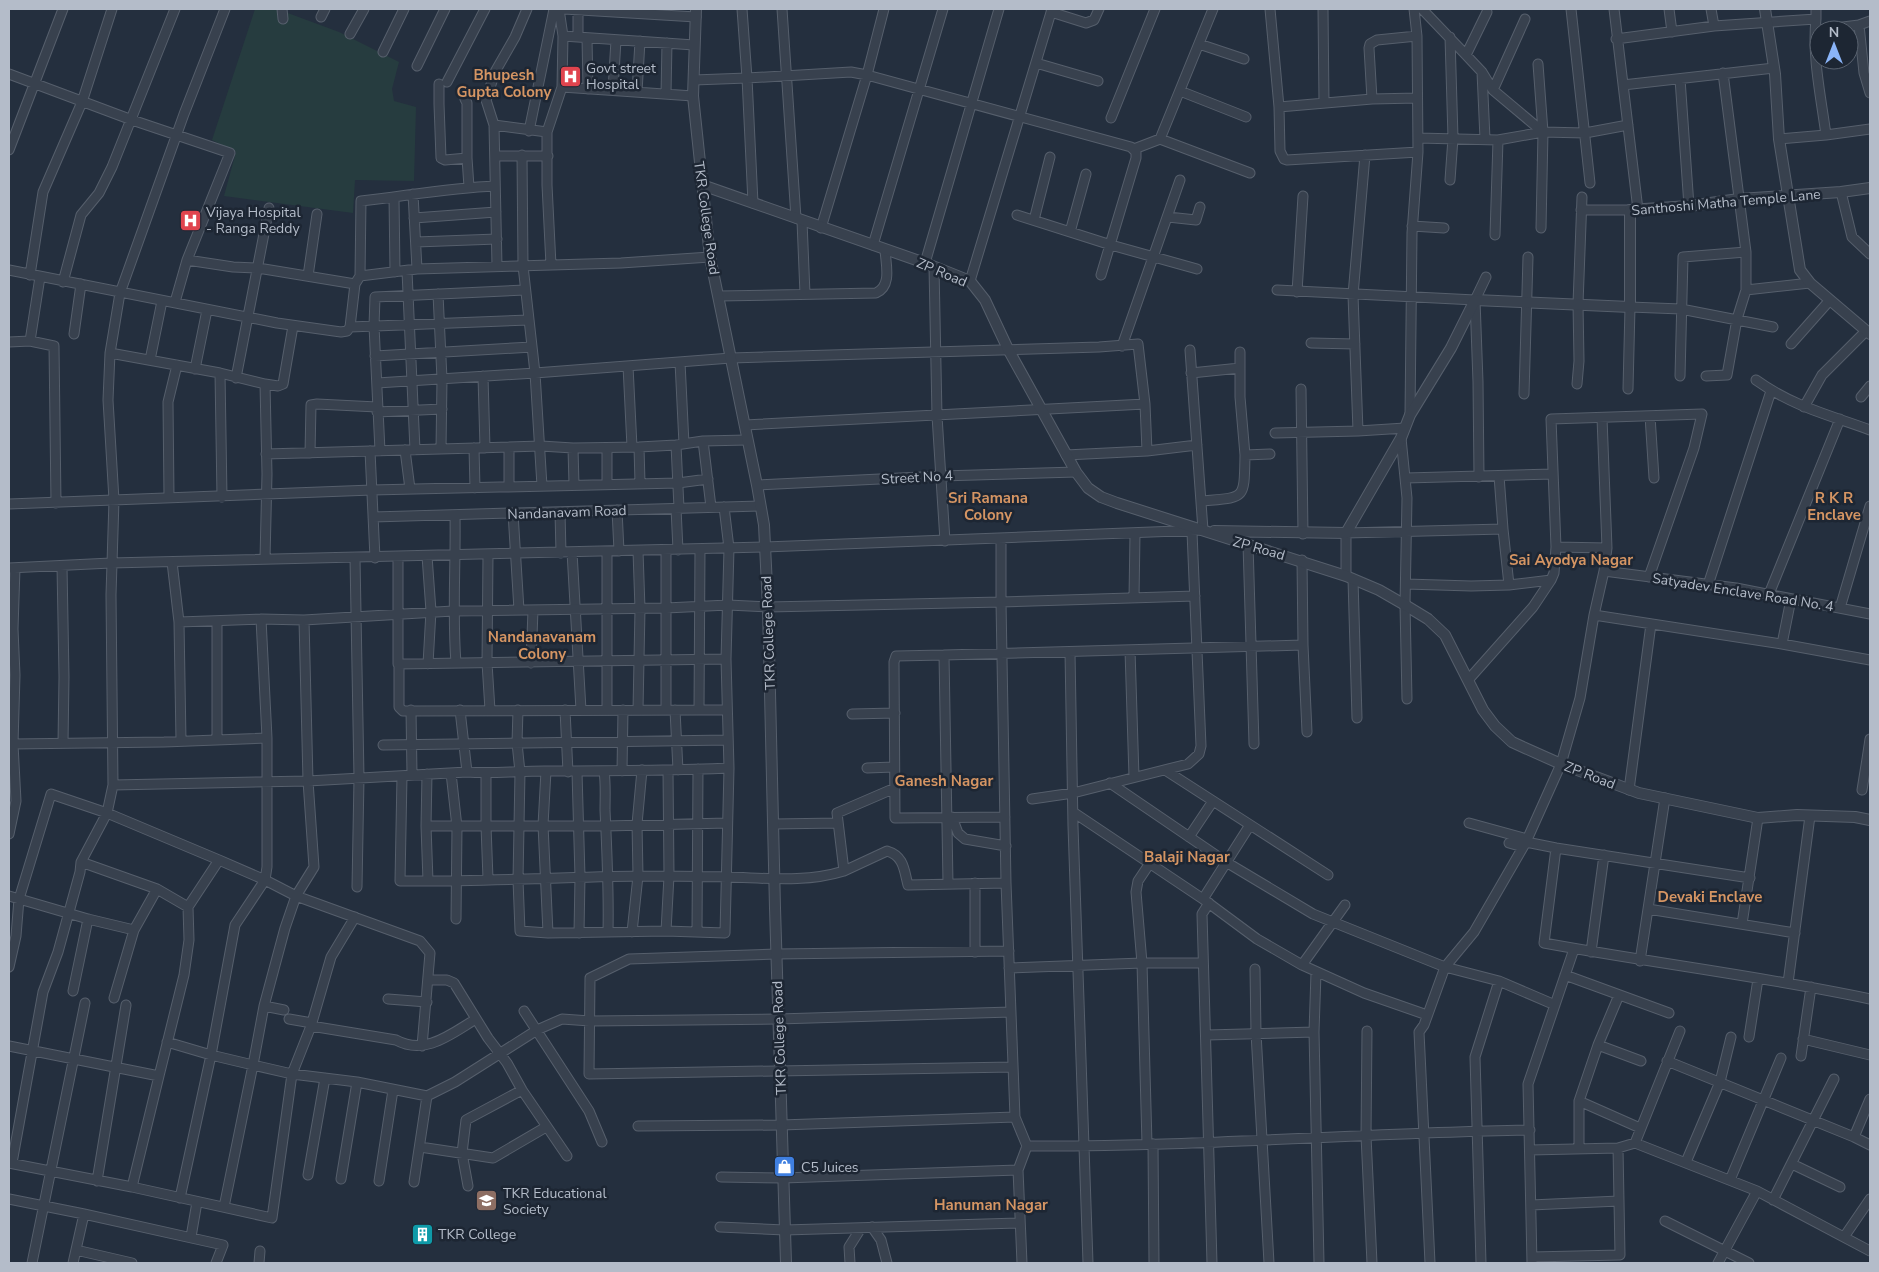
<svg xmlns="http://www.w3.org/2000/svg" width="1879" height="1272" viewBox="0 0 1879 1272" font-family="'Nunito Sans',sans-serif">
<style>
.green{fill:#263c3f}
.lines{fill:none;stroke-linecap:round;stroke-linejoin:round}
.minor-casing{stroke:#565f6c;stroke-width:11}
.tertiary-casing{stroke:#565f6c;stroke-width:12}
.minor{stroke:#38414e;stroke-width:9}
.tertiary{stroke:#38414e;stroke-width:10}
.labels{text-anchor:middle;stroke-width:5;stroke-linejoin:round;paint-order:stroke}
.poi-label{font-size:14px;fill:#b4bcc9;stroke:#1d2633;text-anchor:start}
.street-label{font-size:14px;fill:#b4bcc9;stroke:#1d2633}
.neighbourhood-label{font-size:15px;font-weight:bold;fill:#d59563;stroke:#1d2633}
</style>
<rect width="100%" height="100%" fill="#242f3e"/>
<path class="green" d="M255 9H277L339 32 399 62 392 89 394 101 416 107 414 181 355 180 353 213 224 196 236 152 212 140Z"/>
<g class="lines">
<defs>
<path id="minor" d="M282 9 283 19
M564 9 696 17
M742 9 747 78 753 203
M782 9 796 218
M1213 9 1160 139 1250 173
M1270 9 1279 107 1280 151 1284 159 1287 160 1418 152 1417 36 1414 9
M1323 9 1324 103
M1422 9 1466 55 1482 72 1493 90 1543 132
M1571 9 1590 183
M1614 9 1638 210
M1669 9 1672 32
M1711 9 1714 26
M578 10V37
M1051 12 1086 23 1094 20 1099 9
M321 17 325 9
M1816 19V9
M1859 25 1864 73 1870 93
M1819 30 1859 25 1870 21
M350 34 364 9
M563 36 694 45
M587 38 588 89
M1616 39 1714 26 1816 19C1812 57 1821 97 1826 135L1779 139
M1199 44 1244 59
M383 52 404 9
M1466 55 1487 12
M1036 63 1098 81
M1538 64 1543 132 1541 228
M417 66 445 9
M1482 72 1485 139
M9 74 132 120 230 153 187 260 175 302
M1680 79 1689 206
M694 80 747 78 851 72 867 75 1131 147 1136 152V158L1101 275
M447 82 485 9
M439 84V104L441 158 445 160 467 158
M1623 85 1774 68
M562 87 693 96
M613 90 616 40
M1493 90 1525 19
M1180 91 1246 117
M637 92 640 41
M666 94 667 43
M465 99 467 103V158L469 187
M1372 99 1369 48 1370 44 1377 40 1417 36
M1279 107 1372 99 1417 98
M1111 118 1155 9
M494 125 547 132
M529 131 554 9
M1826 135 1870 129
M1418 138 1498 140 1543 132 1585 133 1628 125
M1134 149 1160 139
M9 150 63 9
M522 155 523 266 535 373 542 486
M495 156H548
M1450 180 1453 138 1450 37
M1841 192 1852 237 1870 254
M413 194 417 269
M394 197 395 272
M1581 210H1630
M1017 215 1111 245 1197 269
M1168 217 1196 220 1200 207
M414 218 496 212
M1034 220 1050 157
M802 221 805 294
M1412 226 1444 228
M821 228 867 75 884 9
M1070 232 1086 174
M1495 235 1498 140
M416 242 497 239
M873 245 943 9
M187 260 233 267 258 268 355 284
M925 263 999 9
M551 265 547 185V132L562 87 563 36 559 9
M497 266 494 125 486 100 495 72 515 37 527 9
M934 267 937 416 945 541
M9 270 277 323 341 332 347 331 350 327 355 284 360 276 417 269 621 263 710 257
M407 271 415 450
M30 275 43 192 82 102 112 9
M308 276 317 214
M360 276 361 201C406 196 448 188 495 186
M970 281 1052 9
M63 282 81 215 99 193 112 167 175 9
M1277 290 1475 300
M1746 290 1810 283
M1297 292 1303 196
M438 294 442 379 441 449
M719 296 876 293C892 286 886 265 885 250
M350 327 529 320
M74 334 81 284
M30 341 40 277
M9 342 30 341 54 346 56 503
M1311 343 1355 344
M1791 344 1830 300
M1122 346 1180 180
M1240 352V397L1245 455 1270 454
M110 353 220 373 265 384 267 474 265 559
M375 356 532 347
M150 360 162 301
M680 362 684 444
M628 366 632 447
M195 369 207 310
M220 373 222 497
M1191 373 1240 368
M483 376 485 448
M1680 376 1683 257 1746 252
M1706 376 1727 375 1737 319 1746 290V252L1723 73
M236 378 269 208
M1756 380C1792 406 1829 415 1870 430
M377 383 535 373 731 358 1099 347 1138 344 1145 404 1147 451 1066 455
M265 384 278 386 283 384 293 326
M1577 384 1579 361 1578 304 1582 197
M1301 389 1303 534
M1628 389 1630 307 1681 309 1773 327
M1524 394 1528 257
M1861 397 1870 386
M1804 407 1822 375 1866 331
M377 412 442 409
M1410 415 1412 233 1418 152
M1650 416 1654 478
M1602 418 1607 548 1604 571
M745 425 1145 404
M1358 431 1353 295 1365 155
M1275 433 1358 431 1405 428
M1401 438 1407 498 1405 605 1407 699
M703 441 711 507
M676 445 679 508
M509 447V487
M639 447 640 483
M474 448 475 488
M573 448 574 485
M607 448V484
M405 450 410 489
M370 451 375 558
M380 451 374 326 375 297 525 290
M1147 451 1197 445
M310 453 311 405 317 404 377 407
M266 454 541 446 573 448 639 447 676 445 703 441 747 440
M1499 476 1503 529
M1479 477 1478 382 1475 300 1486 277
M1406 478 1553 474
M757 485 941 476 1076 472
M169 497 168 402 177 365
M1201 501C1246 497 1244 501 1245 455
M9 504 372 490 678 483 708 479
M676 508 678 550
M617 510 619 551
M560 512 561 553
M513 513 519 610
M455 515C456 564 452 613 456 663
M373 517 760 506
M1248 544 1254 744
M1556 547 1607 548
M700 549 699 710H726
M666 550V710
M607 551V710
M572 552 581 710
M488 555 487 663 490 710
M427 556 431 611 428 664
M398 557V664L726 659
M355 558 359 778 357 887
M1302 560 1303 645 1307 732
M172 562 179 622 181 741
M62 566 64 677 63 743
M9 568 111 563 765 547 1203 530 1190 350
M1346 576V533L1503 529 1509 585
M1353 579 1357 718
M1406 584 1471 586 1509 585 1551 580
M1708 585 1771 391
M1769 594 1840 419
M1134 598 1135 534
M1840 608 1870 506
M1594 615 1782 644 1870 660
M304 620 308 781 314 867 296 896 285 928 264 1006 253 1065 292 1074 357 1082 427 1096 455 1082 537 1030 562 1019 590 1021 778 1019 1011 1012
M179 622 261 619 304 620 453 611 666 608 728 605 768 607 1001 602V539
M1782 644 1791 599
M1130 650 1134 777
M1070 652 1073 826 1088 1263
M944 655 1303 645
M531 663 533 610
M399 665V707L403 711 699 710
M1469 679 1533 607 1551 580 1554 573 1556 547 1551 419 1702 414 1694 448 1649 577
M411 710 412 774
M460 710 467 772
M518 710 517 743 520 772 518 880 520 931 548 933 666 931 725 933 729 768 726 659 729 548 724 507
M565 710 568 772
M638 710 640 609 638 551
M675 710 678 770
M852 714 895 713
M217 739V622
M13 744 164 742 267 738
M383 745 728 740
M1867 759 1870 739
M867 768 894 767
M1165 770 1328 875
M546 771 543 825 548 933
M604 771C606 785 605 797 605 810 607 851 609 891 608 932
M622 771 623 710
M577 772 580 877 579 933
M451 773 457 827 456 919
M486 773V826L488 879
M427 774 426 826 428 881
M402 776 400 881C480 882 560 877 640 876 669 876 698 876 727 877 767 878 805 883 844 871L837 813 895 788
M1110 783 1226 862 1313 914 1445 967 1499 981 1555 1005
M113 785 308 781 467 772C492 774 518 771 544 771 605 771 667 771 729 768
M1629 790 1651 624
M1862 790 1867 759 1870 760
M1032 799 1073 793 1188 764 1199 754 1201 746 1192 532
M1073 812 1203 899 1257 939 1302 965 1364 993 1427 1015
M952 817 958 833 965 839 1006 846
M1469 823 1527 839
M774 824 838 823
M426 826H606L727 823
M9 834 16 801 13 744 15 675 13 629 15 568
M1189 837 1213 801
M1526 842 1556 848 1750 878
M1509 843 1523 847
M1556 848 1544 943C1652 963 1762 976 1870 999
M219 860 265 880 296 896 420 941 430 953 422 1046
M81 862 157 889 188 907
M844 871 887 851C904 856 904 870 908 885L1006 883
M948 883 944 655 896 656 894 662 895 818 1005 817
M975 883V952
M9 896 88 919 134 930
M1203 899 1250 825
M1209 903 1202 914 1212 1263
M1648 909 1795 933
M1742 924 1758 818
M666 931 669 876 668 771
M632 932 638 876 637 824 642 770
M697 932 698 769
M1009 951 776 954 629 959 590 978 589 1074 1013 1067
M1591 952 1604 855
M1640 961 1665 798
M1302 965 1345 905
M9 967 16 936 19 899 51 794 107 813 219 860 188 907 189 940 184 975 159 1076 9 1046
M1009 968 1142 963H1203
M1255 969 1256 1033 1269 1263
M1316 973 1314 1032 1319 1263
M1565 975 1669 1013
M429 980H447L454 983 488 1038 507 1063 522 1090 567 1156
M1788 983 1810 816
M73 991 88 919
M114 998 134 930 157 889
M388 999 427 1002
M264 1006 284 1010
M524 1011 589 1111 602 1142
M289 1019 312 1023
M311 1026 396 1040C425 1056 451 1034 476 1019
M1367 1031 1366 1136 1372 1263
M1207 1035 1314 1032
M1749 1037 1758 979
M1803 1039 1870 1055
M167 1042 211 1055 253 1065 224 1207
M1598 1045 1641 1061
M1801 1056 1811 987
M1667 1061 1854 1137 1870 1145
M1579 1101 1640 1128
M638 1126 781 1125 1015 1117
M1854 1137 1870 1099
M1635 1143 1680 1031
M1147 1144 1142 963 1136 892 1138 881 1150 863
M1153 1144 1154 1263
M1027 1146C1195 1147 1362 1133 1530 1130
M420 1147 493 1158 546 1127
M1579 1148V1101L1598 1045 1619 995
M1530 1150 1618 1148 1635 1143 1757 1191 1870 1251
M1686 1162 1720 1082 1731 1037
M9 1163 132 1187 272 1218 292 1074 311 1026 331 957 355 917
M12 1163 43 992 58 952 80 872 81 862 107 813 113 785 111 595 114 500 108 400 110 353 120 293 184 114 225 9
M1792 1164 1840 1187
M308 1175 325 1078
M721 1177 783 1178 1018 1170
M341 1179 357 1082
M1730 1180 1781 1058
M97 1181 126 1005
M379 1181 393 1090
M414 1182 427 1096
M468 1186 462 1153 466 1120 522 1090
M132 1187 159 1076
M180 1198 211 1055 235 925 265 880 267 867V738L261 619
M9 1199 84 1214 223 1245 216 1263
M1773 1200 1834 1079
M1531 1205 1619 1201
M1665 1221 1749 1263
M720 1227 785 1230 1020 1223
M872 1227 881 1240 887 1263
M191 1237 197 1202
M1844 1237 1870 1199
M76 1250 132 1263
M1532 1257 1620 1255 1618 1148
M32 1263 85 1003
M73 1263 84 1214
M259 1263 260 1251
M850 1263 849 1247 861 1228
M1022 1263 1018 1170 1027 1146 1015 1117 1006 883 1001 602 1195 596
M1430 1263 1419 1032 1424 1025 1445 967 1474 932 1526 842 1561 764 1580 698 1594 615 1604 571 1736 588 1870 614
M1481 1263 1475 1057 1499 981
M1532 1263 1528 1084 1574 949
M1718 1263 1757 1191"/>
<path id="tertiary" d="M696 9 693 96 710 257 757 485 764 525 768 607 775 908 786 1263
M1765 9 1775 74 1779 139 1800 270 1810 283 1870 334
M702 185 925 263 970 281 985 300 1008 349 1076 472 1088 488 1101 497 1117 503 1346 576 1379 590 1405 605 1428 619 1445 635 1483 710 1495 726 1512 742 1525 748 1561 764 1639 793 1758 818 1797 815 1855 817 1870 820
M1214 531 1346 533 1401 438 1410 415 1451 348 1475 300 1630 307V210L1689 206 1739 199 1841 192 1870 188"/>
</defs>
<use href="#minor" class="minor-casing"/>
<use href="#tertiary" class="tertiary-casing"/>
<use href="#minor" class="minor"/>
<use href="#tertiary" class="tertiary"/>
</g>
<defs>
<symbol id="hospital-square" viewBox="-11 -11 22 22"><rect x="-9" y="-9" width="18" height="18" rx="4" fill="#e0444e" stroke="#1d2633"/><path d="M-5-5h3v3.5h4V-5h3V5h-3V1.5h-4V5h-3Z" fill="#fff"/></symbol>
<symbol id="shop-square" viewBox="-11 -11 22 22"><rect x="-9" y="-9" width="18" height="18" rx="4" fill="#3f7fe0" stroke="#1d2633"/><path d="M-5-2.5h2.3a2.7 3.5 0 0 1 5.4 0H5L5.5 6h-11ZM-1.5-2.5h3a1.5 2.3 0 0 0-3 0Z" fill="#fff"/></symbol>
<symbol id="university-square" viewBox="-11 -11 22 22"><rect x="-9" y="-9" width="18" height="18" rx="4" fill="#8d6e63" stroke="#1d2633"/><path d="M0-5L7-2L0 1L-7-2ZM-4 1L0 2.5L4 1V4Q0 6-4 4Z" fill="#fff"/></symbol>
<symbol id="building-square" viewBox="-11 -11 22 22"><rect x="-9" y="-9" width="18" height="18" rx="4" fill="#0f9aa8" stroke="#1d2633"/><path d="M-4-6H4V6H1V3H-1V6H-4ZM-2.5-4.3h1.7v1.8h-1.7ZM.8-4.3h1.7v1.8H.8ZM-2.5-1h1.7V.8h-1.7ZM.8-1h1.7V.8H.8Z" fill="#fff"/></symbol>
</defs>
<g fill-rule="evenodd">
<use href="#hospital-square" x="558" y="64" width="25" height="25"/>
<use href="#hospital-square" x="178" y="208" width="25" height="25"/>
<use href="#shop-square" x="772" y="1154" width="25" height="25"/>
<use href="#university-square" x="474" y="1188" width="25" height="25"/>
<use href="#building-square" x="410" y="1222" width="25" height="25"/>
</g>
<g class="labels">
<g class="poi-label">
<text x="586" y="73">Govt street<tspan x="586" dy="16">Hospital</tspan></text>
<text x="206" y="217">Vijaya Hospital<tspan x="206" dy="16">- Ranga Reddy</tspan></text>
<text x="801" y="1172">C5 Juices</text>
<text x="503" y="1198">TKR Educational<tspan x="503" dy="16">Society</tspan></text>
<text x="438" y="1239">TKR College</text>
</g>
<g class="street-label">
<text transform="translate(1726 202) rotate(-5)" y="5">Santhoshi Matha Temple Lane</text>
<text transform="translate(707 218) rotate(82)" y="5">TKR College Road</text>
<text transform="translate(942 272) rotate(23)" y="5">ZP Road</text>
<text transform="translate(917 477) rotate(-3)" y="5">Street No 4</text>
<text transform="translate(567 512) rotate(-2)" y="5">Nandanavam Road</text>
<text transform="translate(1259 548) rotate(16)" y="5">ZP Road</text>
<text transform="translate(1743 592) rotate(9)" y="5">Satyadev Enclave Road No. 4</text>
<text transform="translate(768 633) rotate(-92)" y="5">TKR College Road</text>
<text transform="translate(1590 775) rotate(21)" y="5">ZP Road</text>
<text transform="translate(779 1038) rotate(-92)" y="5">TKR College Road</text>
</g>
<g class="neighbourhood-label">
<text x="504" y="80">Bhupesh<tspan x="504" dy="17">Gupta Colony</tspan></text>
<text x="988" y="503">Sri Ramana<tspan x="988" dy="17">Colony</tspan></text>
<text x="1834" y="503">R K R<tspan x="1834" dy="17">Enclave</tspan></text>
<text x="1571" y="565">Sai Ayodya Nagar</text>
<text x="542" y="642">Nandanavanam<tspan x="542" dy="17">Colony</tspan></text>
<text x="944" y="786">Ganesh Nagar</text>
<text x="1187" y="862">Balaji Nagar</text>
<text x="1710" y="902">Devaki Enclave</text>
<text x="991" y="1210">Hanuman Nagar</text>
</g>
</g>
<rect width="1879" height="1272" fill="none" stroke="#b4bcc9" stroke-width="20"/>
<g transform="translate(1834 45)"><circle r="24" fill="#1d2633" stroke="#59626f"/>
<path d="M0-4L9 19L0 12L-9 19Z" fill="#8ab4f8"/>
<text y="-8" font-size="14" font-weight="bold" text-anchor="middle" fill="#b4bcc9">N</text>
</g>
</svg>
